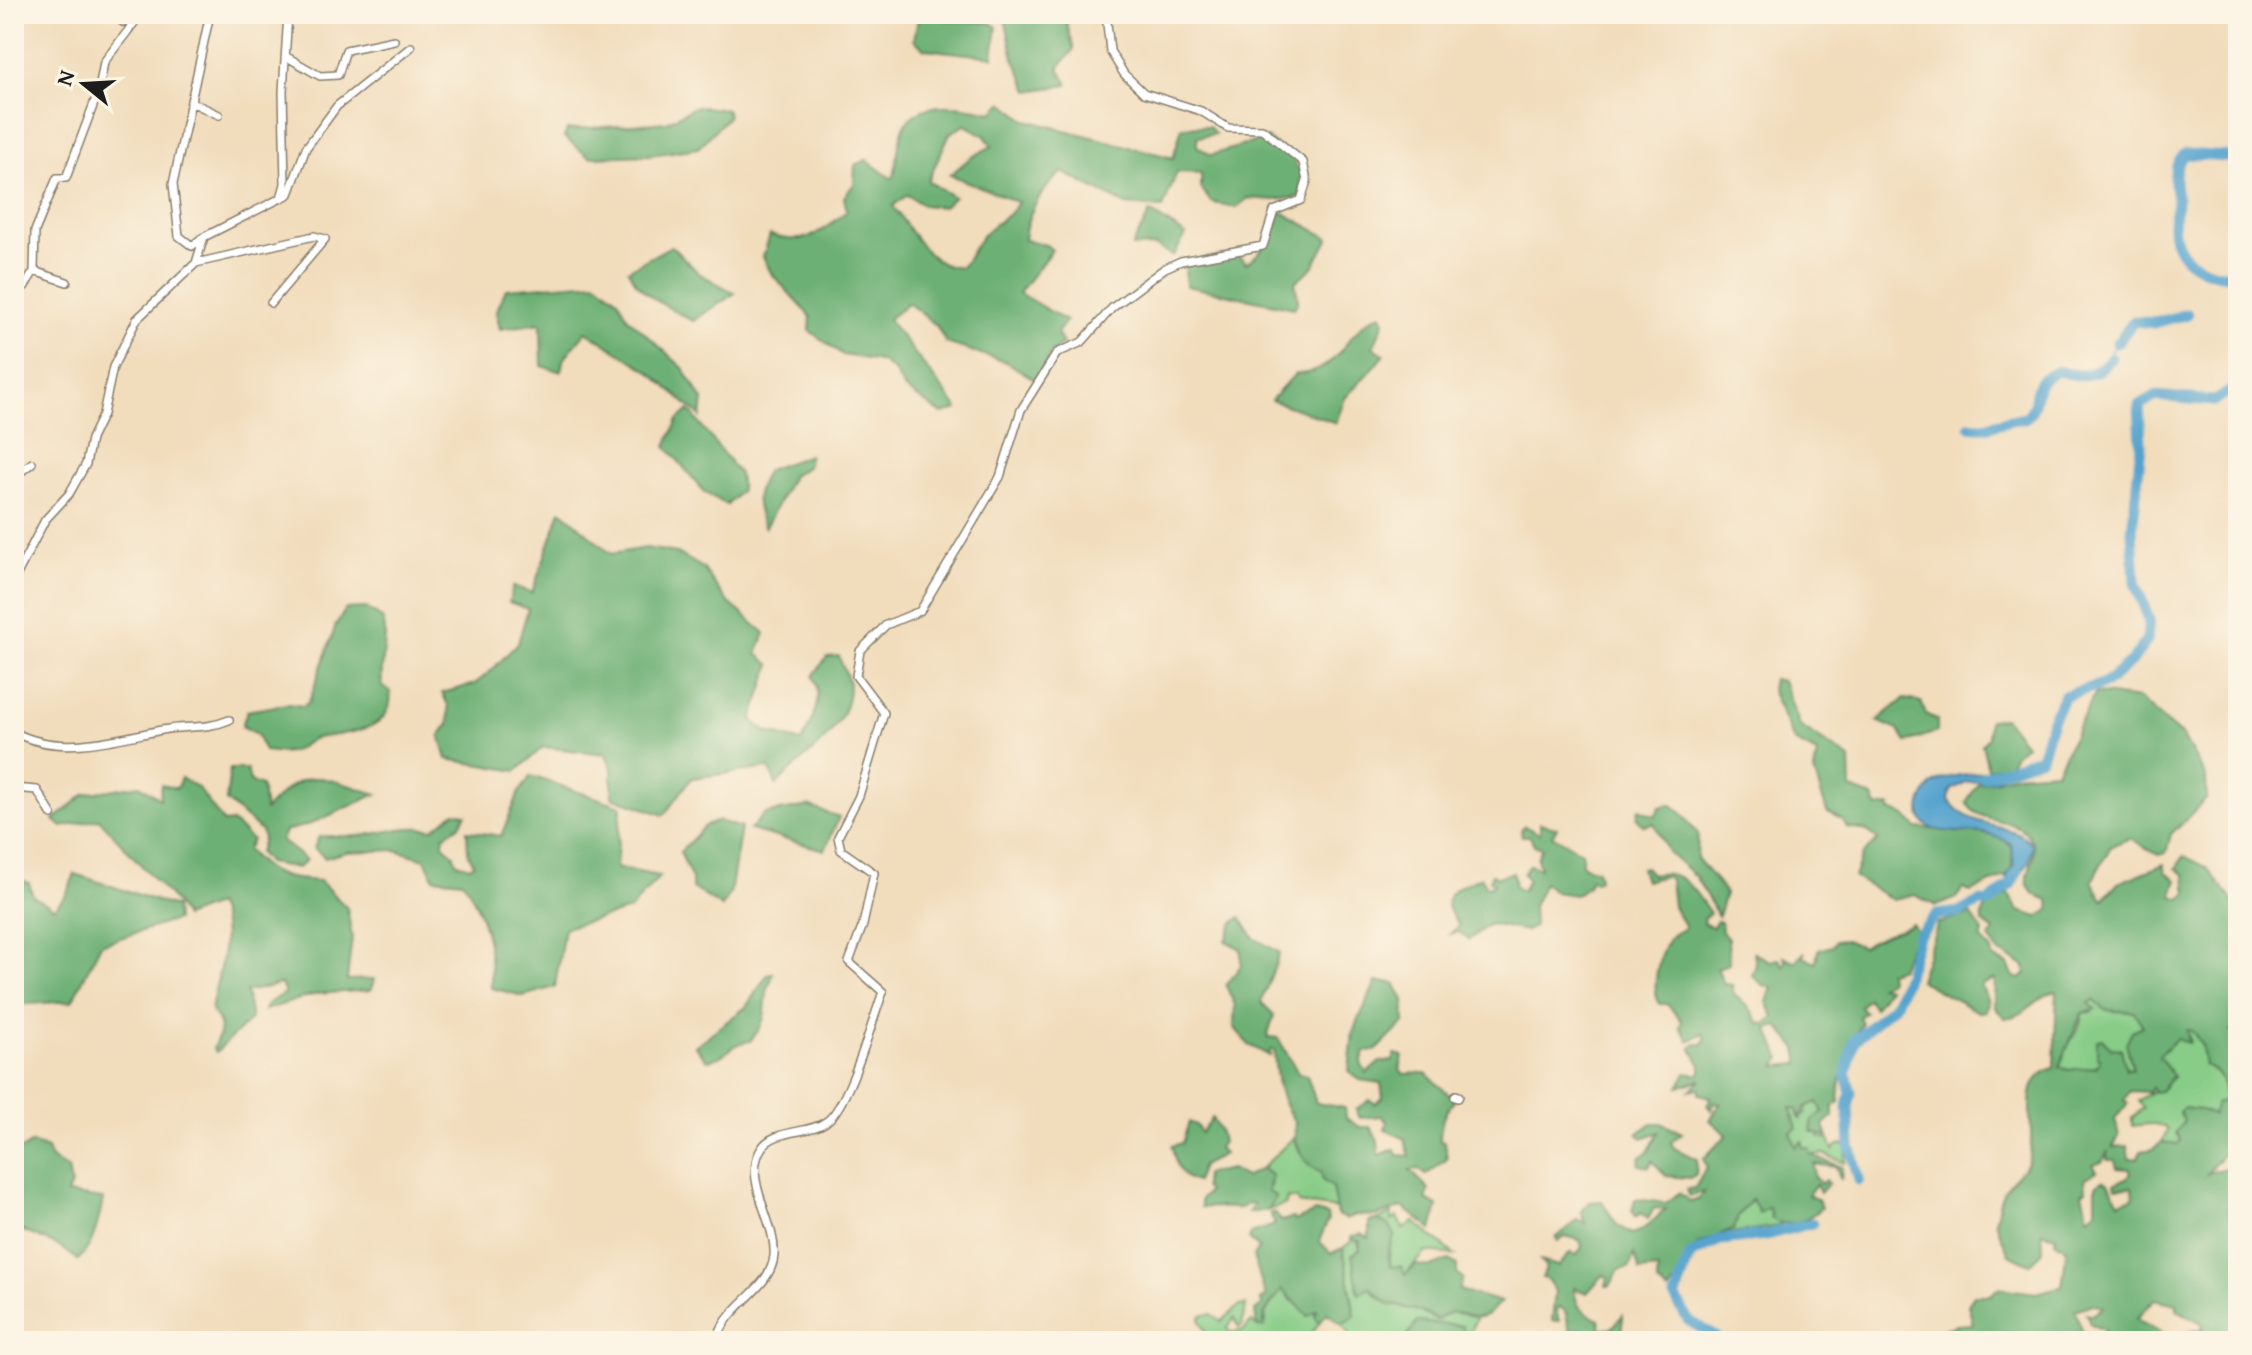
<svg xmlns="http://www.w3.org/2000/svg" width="2252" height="1355" viewBox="0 0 2252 1355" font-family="'Gentium Book Plus',serif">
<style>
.green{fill:#87cc87;stroke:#527452;stroke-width:2}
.forest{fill:#6db074;stroke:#446648;stroke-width:2;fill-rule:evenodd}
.water{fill:#54a3ce;stroke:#386075;stroke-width:2}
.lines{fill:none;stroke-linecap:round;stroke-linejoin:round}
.stream{stroke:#54a3ce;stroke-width:2}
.river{stroke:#54a3ce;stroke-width:11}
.minor-casing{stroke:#867c6c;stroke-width:10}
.minor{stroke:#fff;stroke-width:7}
</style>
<rect width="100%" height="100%" fill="#fcf5e5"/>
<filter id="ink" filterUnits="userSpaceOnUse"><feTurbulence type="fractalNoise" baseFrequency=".0125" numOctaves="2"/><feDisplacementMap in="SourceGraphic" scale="16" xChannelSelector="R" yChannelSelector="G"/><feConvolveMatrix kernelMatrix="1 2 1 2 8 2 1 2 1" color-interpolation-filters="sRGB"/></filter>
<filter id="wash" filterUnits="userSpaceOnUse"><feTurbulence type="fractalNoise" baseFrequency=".006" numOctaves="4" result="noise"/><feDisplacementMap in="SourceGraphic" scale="32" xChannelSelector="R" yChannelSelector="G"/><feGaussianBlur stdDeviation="1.8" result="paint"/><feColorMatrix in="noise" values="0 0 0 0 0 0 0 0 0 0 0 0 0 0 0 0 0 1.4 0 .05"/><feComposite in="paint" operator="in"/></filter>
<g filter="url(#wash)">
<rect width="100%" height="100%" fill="#f1dcbb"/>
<path class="green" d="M2094 1000 2112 1011 2134 1012 2143 1026 2134 1069 2101 1060 2093 1069 2068 1070 2059 1067C2062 1046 2082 1033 2082 1013L2092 1012 2089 1002Z
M2187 1029 2193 1031 2202 1046 2205 1064 2224 1081 2226 1100 2212 1116 2186 1108 2179 1114 2184 1121 2176 1134 2181 1140 2178 1144 2162 1142 2168 1130C2158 1120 2144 1125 2132 1126V1118L2143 1108 2138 1101C2148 1093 2160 1088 2173 1076L2158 1057 2176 1039 2190 1041Z
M1818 1102 1823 1108 1820 1137 1829 1140 1833 1150 1838 1145 1847 1144 1845 1163 1824 1154 1811 1155 1803 1148V1143L1796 1147 1791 1132 1794 1123 1791 1108 1797 1109 1799 1118 1805 1115 1808 1104Z
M1293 1138C1299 1150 1307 1168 1321 1171L1332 1187 1336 1209 1298 1203 1297 1199 1287 1198 1286 1204 1269 1210 1276 1196 1268 1192 1271 1185 1262 1168Z
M1752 1199 1764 1209 1769 1206 1770 1216 1781 1224 1779 1226 1724 1234Z
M1392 1213V1221L1397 1217 1403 1229 1414 1222 1455 1255 1426 1252 1405 1275 1401 1266 1391 1267 1386 1226 1377 1220Z
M1356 1238 1360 1249 1353 1258 1358 1292 1370 1287C1383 1308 1400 1303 1420 1312 1428 1315 1430 1319 1438 1320 1452 1306 1462 1313 1477 1317L1465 1341H1453L1463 1331 1462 1326 1417 1322 1404 1341 1348 1340 1349 1333 1342 1324 1355 1315 1343 1248Z
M1282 1289 1292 1301 1318 1309 1315 1315 1319 1323 1312 1333 1313 1341H1210L1200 1320 1202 1315 1212 1314 1221 1322 1239 1306 1246 1305 1242 1326 1239 1328 1234 1318 1227 1329 1231 1332 1243 1331 1252 1322 1258 1327 1266 1322 1265 1313Z"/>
<path class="forest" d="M1004 14H1064L1074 49 1059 68 1068 85 1029 91 1014 58Z
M918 17 991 23 997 27 993 57 925 49 914 40Z
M1003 102 1026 120 1173 158 1182 127 1209 126 1215 134 1197 137V146L1211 155 1267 138 1289 155 1302 173 1300 197 1275 200 1248 198 1236 208 1211 202 1201 188V173L1177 172 1163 208 1126 205 1062 172C1042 189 1026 213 1024 240L1046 245 1052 250 1019 293 1066 321 1057 333 1063 344 1051 353 1036 380 1006 362 946 343 936 325 908 303 888 319 958 409 942 414 904 388 894 371 880 361 843 355 810 331 811 317 771 273 763 257 770 235C806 247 820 233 847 211L844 197 854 184 855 165 866 160 891 178 894 177C897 163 898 140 904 127 920 96 967 107 993 112ZM965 125 984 135 992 146 970 158 950 175 1018 202C1011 218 995 221 984 234 975 243 970 257 961 267 930 271 909 227 893 206L907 195 923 205 943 207 954 197 928 181 950 133Z
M696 106 727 110 728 117 698 148 650 155 589 157 564 137 567 130 667 122Z
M1278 210 1329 238 1313 267 1295 282 1298 301 1294 308 1186 286 1185 262 1237 253 1246 263C1269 250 1268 231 1278 210Z
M1150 212 1186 235 1173 256 1155 246 1132 247Z
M671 246 700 274 735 293 693 321C668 307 640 296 628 270Z
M597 282 618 299 627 317 683 368 703 400 701 417 650 372 586 331 563 360 561 372 542 366 541 323 500 329 496 312 506 289Z
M1381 314 1384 322 1373 347 1385 355 1345 398 1336 423 1271 400 1295 374C1343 374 1342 330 1381 314Z
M689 410 739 474 741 490 727 505 705 493 666 446 678 420Z
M809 455 807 467 793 474 765 528C753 504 754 493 767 470Z
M561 510 611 554 646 548 677 553 703 568 727 601 765 633 757 654 771 665 752 720 767 732 802 742C811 721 825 698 813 676L827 657 839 656C841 664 849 678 849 685 850 730 802 757 776 785L769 768 692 778 664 815 612 797V769L606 754 543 747 517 771 447 759 440 735 449 724 448 705 442 693 475 684 492 670 518 643 528 609 509 602 513 586 532 593Z
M366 608C370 611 379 615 382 619 390 629 379 670 382 686L390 691C396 732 345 733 317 738 308 739 303 747 295 750 287 754 274 752 264 751L257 734 242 726 247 711 287 704 303 706 309 702 336 625 346 609Z
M1773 679 1783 681 1800 726 1850 759 1851 789 1873 797 1877 807 1891 806 1890 810 1904 815 1917 828 1983 833 2005 840 2013 850 2011 874 1971 892 1963 889 1955 899 1936 906 1915 895 1893 900 1854 877 1863 854 1878 840 1867 831 1847 828 1843 820 1827 812 1814 772 1817 753 1794 741 1771 690Z
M2095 693 2139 699 2183 737 2206 777 2207 798 2171 834 2166 853 2158 855 2130 838 2111 846 2092 881 2103 900 2118 883 2164 864 2166 872 2177 880 2172 895 2180 899 2187 893 2185 875 2176 868 2184 856 2206 867 2238 907V1029L2231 1030 2238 1041V1145L2234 1143 2236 1139 2207 1173 2226 1168 2238 1146V1185L2227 1209 2238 1237V1341H2199L2196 1335 2192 1341H2182L2188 1332 2203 1328 2202 1323 2177 1310V1304L2155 1299 2137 1319 2177 1341H2102L2104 1331 2090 1323 2086 1313 2093 1315 2103 1307 2093 1304 2075 1310 2086 1341H1907L1957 1325 1973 1324 1968 1304 1974 1295H1991L1998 1288 2036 1293 2062 1286 2067 1249 2055 1241 2056 1236 2042 1232 2043 1251 2030 1264 2009 1254 1995 1222C1998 1211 1999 1196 2007 1186 2019 1169 2029 1171 2031 1145 2033 1119 2019 1078 2054 1068L2057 991C2037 995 2026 1018 2004 1018L1994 1005 1995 979 1981 985 1988 1002 1986 1011 1978 1012 1919 980 1938 923 1971 914 1983 932 1981 940 1992 950 1993 958 2008 965 2014 977 2021 979 2026 973 2025 966 2000 953 1989 938 1994 931 1982 922C1979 907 1997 901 2008 894L2019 911 2038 917 2050 910 2049 900C2003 886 2049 861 2027 834 2011 816 1977 824 1966 802L1978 784 2015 774 2056 771ZM2094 1000 2105 1010 2134 1012 2143 1026 2132 1031 2126 1043 2133 1069H2126L2121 1049 2112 1048 2102 1039 2097 1040V1057L2101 1060 2096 1067 2068 1070 2059 1067 2082 1013 2096 1009 2089 1003ZM2187 1029 2193 1031 2202 1046 2205 1066C2222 1073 2225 1082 2225 1100L2216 1104 2212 1115 2201 1110 2183 1108 2179 1112 2184 1121 2176 1132 2181 1140 2178 1144 2162 1142 2153 1149 2141 1151 2138 1158 2129 1159 2127 1146 2113 1147 2119 1136 2115 1119 2128 1103 2124 1100 2130 1091 2148 1092 2152 1087 2154 1092 2160 1091 2173 1076 2159 1056 2176 1039 2189 1043ZM2108 1151 2107 1160H2115L2117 1168 2130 1169 2129 1176 2115 1184 2116 1188 2132 1187 2133 1198 2119 1202 2109 1184 2102 1180 2096 1185V1210L2088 1216 2082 1193 2086 1190 2085 1179 2097 1171 2093 1165 2102 1162Z
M1904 699 1921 702 1926 714 1937 720V732L1906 742 1898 730 1877 721Z
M2004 718 2026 745 2014 754 2010 764 1988 769 1982 744 1988 738 1989 719Z
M230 769H247L250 782 261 786 265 810C309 762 320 778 377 794L308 825 285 831 281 841 306 860 298 868 268 863 259 853 263 838 261 831 226 801Z
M531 776 621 806 616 868 660 876 630 910 564 928 555 987 523 996 491 988C493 952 483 909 463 881L434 878 425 859 396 850 346 852 325 858 314 848 319 837C332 835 344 837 357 836 385 834 405 824 433 829L455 812 466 814 460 825 444 836 443 845 453 853 457 863 470 867 474 864 468 853 467 831 501 836 519 793Z
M181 778 198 788 224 823 232 822 252 840 247 850C273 879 284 878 320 881L347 908 352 937 347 980 374 979 371 990 316 994 264 1010 267 1004 285 993 281 984 246 992 251 1019 216 1052 213 1048C222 1031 223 1024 211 1010 216 980 234 932 216 905L184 917 174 901 99 819 62 827 54 820 85 794 140 785 160 799 161 785 177 788Z
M1669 804C1683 810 1687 823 1698 834L1697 859 1723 889 1725 894 1718 916 1695 876 1668 852 1654 823 1644 826 1637 818 1639 809 1655 816 1660 807Z
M808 806 839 817 825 850 750 830 764 814Z
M719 821 741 828 730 894 722 907 692 888V879L680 852 706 825Z
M1540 823 1557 828 1552 835 1582 852V865L1597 870 1599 879 1595 882 1591 879 1588 886 1575 895 1555 892 1544 883 1533 906 1534 926 1527 931 1489 924 1469 940 1459 932 1450 934 1459 926C1456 919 1447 911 1447 905 1447 887 1470 883 1481 877L1485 886 1489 887 1494 883 1489 880 1492 874 1497 877 1513 872 1515 887 1522 891 1528 880 1523 874 1529 865 1540 868 1537 858 1542 848 1534 845 1530 836H1522L1521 830 1524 826 1540 834Z
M1645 867 1652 875C1683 867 1695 892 1710 913L1703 919 1704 924 1713 927 1717 921 1721 922 1722 932 1728 938 1729 964 1717 968 1724 984 1732 985 1734 995 1748 1006 1759 1023 1766 1024 1774 1017 1767 1002 1772 987 1764 986 1752 975 1756 965 1754 953 1770 961 1779 959 1783 965 1786 962 1784 956 1795 962 1805 952 1803 957 1816 962 1818 950 1832 946 1835 941 1846 940 1862 947C1877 935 1895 933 1912 924L1917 931 1900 968 1888 972 1889 981 1880 986 1888 988 1874 1008 1868 999 1860 1006 1865 1012 1859 1017 1862 1023C1850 1041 1836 1084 1840 1102L1833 1106V1117L1824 1126 1828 1137 1811 1131 1813 1119 1823 1112 1818 1102 1805 1107 1801 1119 1797 1109 1791 1108 1797 1128 1791 1132 1796 1147 1802 1141 1803 1148H1809L1811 1155 1842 1167 1841 1180 1836 1167 1814 1164 1815 1177 1822 1184 1825 1180 1828 1184 1820 1193 1816 1184 1808 1195 1818 1200 1821 1208C1806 1221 1788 1229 1771 1219L1769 1207 1759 1213 1752 1199 1738 1216 1734 1229 1698 1244 1678 1277 1680 1286 1673 1285 1668 1292 1657 1283 1658 1269 1640 1271 1634 1254 1630 1267 1619 1270 1610 1286H1606L1608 1277 1603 1275 1587 1293 1574 1288C1576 1305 1578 1310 1599 1319L1601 1330 1612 1328 1623 1315V1337L1613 1341H1590L1581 1329 1570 1330 1565 1311 1560 1307 1556 1310 1559 1321H1552L1555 1291 1547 1279 1542 1278 1546 1268 1540 1261 1559 1266 1570 1253 1577 1255 1582 1247 1580 1240 1565 1236 1558 1241 1556 1238 1577 1220 1586 1223 1581 1211 1590 1202 1602 1201 1617 1225 1632 1234 1643 1230 1666 1209 1654 1208 1648 1219 1641 1213 1636 1217 1632 1210 1635 1199 1666 1203 1679 1193 1691 1202 1699 1199 1703 1192 1689 1196 1687 1189 1695 1188 1707 1166 1703 1159 1727 1135 1710 1120 1720 1103 1713 1102 1711 1110 1707 1105 1711 1097 1699 1094V1088L1690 1090 1702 1079 1679 1087 1686 1073 1697 1075 1701 1072V1065L1691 1048 1696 1044H1703L1706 1038 1703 1033 1689 1041 1680 1027 1682 1021 1667 1004H1660C1650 990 1659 952 1670 938 1675 931 1680 933 1685 927L1673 906 1670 879 1665 876 1645 881 1641 868ZM1778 1026 1797 1049 1800 1064 1776 1066 1781 1059 1768 1029Z
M75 874 175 907 176 920 101 944 72 1001 14 1005V877L29 883 33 896 54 908 65 897Z
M1241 917 1254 938 1280 953 1261 1002 1274 1015 1267 1037 1278 1038 1298 1073 1307 1075 1316 1103 1345 1108 1346 1118 1360 1127H1370L1378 1140 1379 1155 1395 1149 1398 1155 1410 1156 1404 1138 1385 1130 1387 1122 1382 1116 1360 1118 1356 1110 1370 1100 1375 1104 1383 1098 1381 1083 1360 1080 1349 1071 1353 1032 1376 982 1395 983 1404 1000 1405 1022 1377 1050 1365 1052 1361 1064 1367 1073 1380 1062 1393 1061 1395 1054 1403 1056 1400 1070 1404 1074 1426 1073 1455 1100C1443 1113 1440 1123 1440 1141L1445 1142 1447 1159 1426 1175 1419 1169 1410 1170 1429 1190 1426 1200 1438 1206 1432 1230 1403 1207 1376 1216 1356 1215 1346 1219 1337 1215 1332 1187 1323 1181 1321 1171C1301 1166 1293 1140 1295 1122 1278 1098 1276 1079 1274 1050H1270V1056L1249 1045 1234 1027 1235 1005 1226 986 1241 965V949L1226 941 1233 923Z
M773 973C772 980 768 985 767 992 764 1015 768 1020 750 1041 731 1042 728 1058 707 1060L695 1046 746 1007 767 975Z
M1212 1118 1219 1129 1222 1142 1218 1148 1224 1154 1202 1166 1196 1182C1178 1178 1175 1161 1172 1146L1182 1143 1189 1122 1196 1125 1201 1133Z
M1652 1123H1661L1682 1133 1671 1142 1674 1148 1697 1159 1696 1175 1690 1178 1666 1176 1653 1161 1649 1167 1639 1165 1640 1157 1648 1152 1659 1132 1643 1138 1637 1134Z
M32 1143 47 1149 51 1159 68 1169 71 1185 67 1194 103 1199C99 1219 94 1246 78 1260L61 1247 14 1227V1148L23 1149Z
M1262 1168 1272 1176 1268 1192 1276 1196 1269 1210 1248 1213 1254 1204 1249 1203 1241 1208 1201 1207V1199L1208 1192 1204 1187 1205 1174 1231 1169 1245 1177Z
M1315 1212 1327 1215 1328 1220 1319 1241 1331 1253 1343 1248 1355 1316 1342 1324 1327 1313 1319 1323 1315 1315 1318 1309 1308 1316 1282 1289 1265 1313 1264 1327H1257L1255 1311 1263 1305 1260 1300 1266 1297 1253 1256 1259 1248 1249 1239 1251 1233 1275 1225 1270 1213H1275L1281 1221 1293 1218 1295 1221Z
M1377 1220 1389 1225 1395 1235 1388 1253 1391 1267 1401 1266 1405 1275 1416 1265 1431 1267 1449 1260 1457 1265V1274L1463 1278 1459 1290 1501 1302C1496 1306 1491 1313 1486 1315 1469 1324 1456 1302 1438 1320L1419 1311 1388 1304 1370 1287 1359 1294 1352 1255 1360 1249V1241L1351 1240V1237L1360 1234 1369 1238V1221Z
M1417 1322 1463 1326 1464 1331 1453 1341H1405Z"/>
<path class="water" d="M1992 770 1998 780 1966 782 1951 790 1949 800C1968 830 2012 820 2033 845L2029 862 2013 885 2006 877 2014 865 2011 844C2004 839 1991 835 1982 833 1963 830 1910 840 1922 801 1932 770 1967 777 1992 770Z"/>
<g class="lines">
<path class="stream" d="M2111 358 2109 355 2117 343"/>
<path class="river" d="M2208 14 2238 21
M2238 161 2227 157 2185 154C2171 168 2175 182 2177 200 2177 209 2173 216 2173 225 2174 263 2206 274 2238 276
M2117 343 2134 321 2154 323 2187 314
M1970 426C1990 431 2005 417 2024 419 2040 406 2032 393 2041 381 2045 377 2053 374 2058 371 2081 378 2096 377 2111 358
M1983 777 2041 757 2052 720 2064 696 2106 683 2133 660 2147 640 2149 620 2135 582 2132 532 2141 445 2139 405 2155 396 2214 401 2238 387
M1859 1180 1850 1146 1848 1107 1851 1093 1846 1074 1854 1041 1894 1005 1906 978 1918 936 1936 915 1961 912 1980 902 1989 903 2010 885 2018 871
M1722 1341 1688 1320 1675 1297 1690 1255 1719 1240 1766 1235 1812 1223"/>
</g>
</g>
<g filter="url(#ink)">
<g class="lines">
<defs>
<path id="minor" d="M113 14 123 22 138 14
M287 57 320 76 338 75 346 50 394 40
M191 102 219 115
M281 198 289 194 306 148 337 106 411 47
M202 238 192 246 179 236 173 184 210 14
M196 263 204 237 281 198 285 184 283 91 288 14
M34 271 35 231 57 178H66L99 90 104 62 134 23V17
M14 295 25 286 34 271 67 282
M14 477 32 463
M14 580 45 520 69 494 86 464 91 439 103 414 113 367 137 319 196 263 314 236 325 239 271 303
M14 732C60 757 114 739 162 730 186 725 206 730 229 720
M14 788 37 790 52 815
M1456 1095 1459 1096 1458 1098 1455 1097Z
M717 1341C724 1306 771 1290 774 1256 777 1222 742 1181 761 1149 774 1128 809 1135 827 1121 849 1105 872 1021 883 992L849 962 863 925 874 873 841 850 838 837 859 796 884 713 856 676 860 651 886 625 920 611 1000 477 1021 410 1057 353 1082 342 1112 308 1165 268 1181 261 1263 246 1274 211 1301 200 1307 181 1303 162 1262 129 1228 128 1201 111 1144 93 1124 74 1110 51 1106 14"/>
</defs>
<use href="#minor" class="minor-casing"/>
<use href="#minor" class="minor"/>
</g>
</g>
<rect width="2252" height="1355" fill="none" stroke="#fcf5e5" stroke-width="48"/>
<g transform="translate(84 84) rotate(288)" stroke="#fcf5e5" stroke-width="6" paint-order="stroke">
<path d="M0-6L14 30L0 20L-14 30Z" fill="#1c1c1c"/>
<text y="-12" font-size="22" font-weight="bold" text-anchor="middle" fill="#1c1c1c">N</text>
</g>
</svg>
